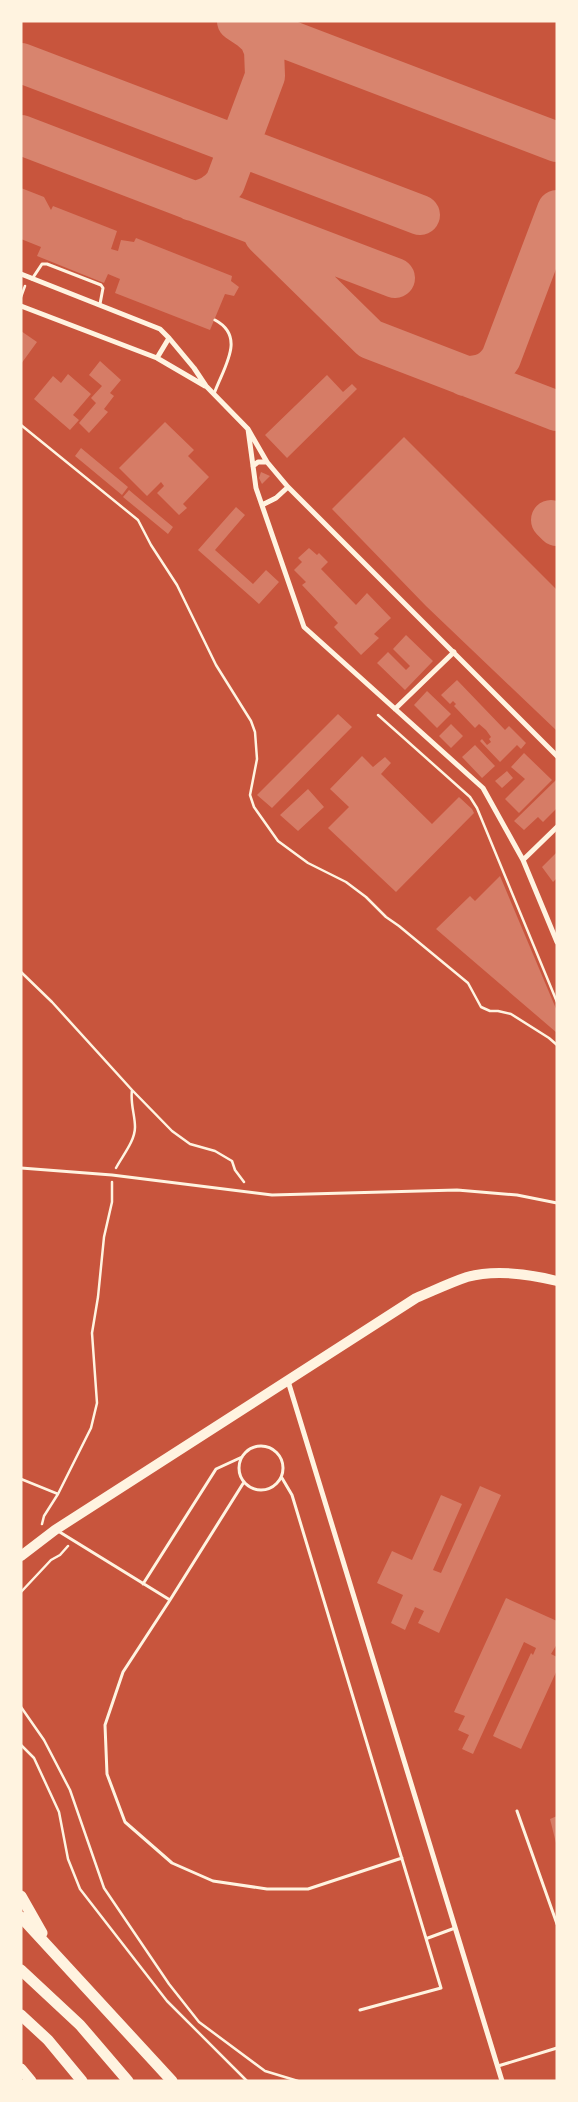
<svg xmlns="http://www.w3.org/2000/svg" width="578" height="2102" viewBox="0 0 578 2102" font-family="'Source Serif 4',serif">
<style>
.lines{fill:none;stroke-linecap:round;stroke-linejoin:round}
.taxiway{stroke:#d8846e;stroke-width:40}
.building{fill:#d67c66}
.path{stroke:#fff3e0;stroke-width:2.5}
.service{stroke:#fff3e0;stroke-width:3}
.minor{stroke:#fff3e0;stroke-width:5}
.primary{stroke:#fff3e0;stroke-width:10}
.motorway{stroke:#fff3e0;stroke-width:11}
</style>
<rect width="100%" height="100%" fill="#c8553d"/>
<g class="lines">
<path class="taxiway" d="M239 21 557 142
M21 63 420 215
M21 135 395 278
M192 201C206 199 216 195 225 183L265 76 264 50 259 38 249 29 237 21
M264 235 370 339 557 411
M465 376C482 376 492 372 501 358L557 210
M551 520 557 526"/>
</g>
<path class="building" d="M21 188 44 197 51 210 53 206 117 231 111 249 118 251 121 240 134 242 136 238 232 276 231 281 239 287 234 296 225 294 210 330 115 293 120 279 108 274 104 283 37 256 41 247 21 239Z
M21 331 37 342 21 364Z
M100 361 121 380 110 393 114 396 104 409 108 412 89 433 79 423 96 403 91 398 102 386 89 375Z
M68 374 91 394 73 415 79 420 70 430 34 399 53 376 61 383Z
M327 375 343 392 352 384 357 389 287 458 265 435Z
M165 422 194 450 188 456 209 477 183 504 187 508 179 515 157 493 164 486 161 482 147 496 119 468Z
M404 437 557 590V731L426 606 332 509Z
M81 448 128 487 122 495 75 456Z
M261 472 270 476 262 484 259 478Z
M129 490 173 527 168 534 123 497Z
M236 507 245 515 215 550 253 584 266 570 279 582 259 604 198 550Z
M309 548 317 555 319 553 328 562 321 569 356 605 367 593 391 618 374 634 379 638 361 655 334 627 338 623 302 585 306 582 294 570 302 562 298 558Z
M406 635 433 661 405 690 377 663 388 652 406 670 410 666 393 649Z
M457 680 505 730 509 726 526 743 521 749 517 745 500 762 480 741 482 739 487 745 491 742 489 739 491 737 486 730 479 724 475 728 454 706 456 704 453 701 450 704 441 695Z
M427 691 451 714 437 728 414 705Z
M338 714 352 727 272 808 257 795Z
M451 724 463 736 451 748 439 736Z
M475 745 495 766 482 778 462 757Z
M524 753 552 780 519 813 505 799 525 779 511 767Z
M362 756 373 767 385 757 391 763 381 774 432 824 459 797 472 809 474 813 396 892 328 828 349 807 330 789Z
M507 771 513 778 502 788 495 781Z
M557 779V808L543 822 538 817 524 830 514 821Z
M308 789 324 807 298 831 280 815Z
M557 852V878L553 882 542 867Z
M500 876 557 1011V1033L436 929 470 896 475 901Z
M480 1486 501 1495 439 1633 418 1623 424 1611 415 1607 405 1630 391 1623 403 1595 377 1583 392 1551 412 1560 441 1495 462 1504 433 1570 441 1573Z
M506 1598 557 1621V1644L551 1654 557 1657V1670L521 1749 493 1736 531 1653 533 1655 536 1648 524 1642 473 1754 462 1749 469 1735 458 1730 465 1716 454 1712Z
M557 1816V1843H556L550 1819Z"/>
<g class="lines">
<path class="path" d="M21 297 25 286
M21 425 138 520 151 545 177 585 216 665 251 721 255 732 257 759 250 795 254 807 278 841 308 863 346 882 366 897 386 917 399 926 468 983 481 1007 490 1011H498L511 1014 549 1038 557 1045
M378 715 470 797 477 808 557 1002
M21 972 52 1002 132 1090
M116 1168C123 1155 135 1141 135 1127 135 1115 130 1103 132 1090L172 1131 190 1144 215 1151 232 1161 235 1170 244 1182
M21 1479 58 1494
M42 1524 44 1516 58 1494 91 1428 97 1403 92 1333 98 1297 104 1237 112 1202V1182
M21 1592 51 1560 60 1555 68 1546
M21 1707 44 1740 70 1790 104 1888 169 1984 199 2022 265 2071 298 2081
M21 1745 34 1758 59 1812 68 1859 80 1889 167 2001 247 2081"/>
<path class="service" d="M32 279 42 264H47L101 285 103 288 100 304
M214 394C223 368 247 337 215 320
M21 1168 112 1175 272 1195 457 1190 517 1195 557 1203
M239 1468a22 22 0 1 1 44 0a22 22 0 1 1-44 0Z
M282 1478 292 1495 441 1988 360 2010
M58 1531 170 1600 123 1672 105 1725 107 1774 125 1822 172 1863 213 1881 267 1889H308L402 1858
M143 1584 216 1469 242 1457
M170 1600 244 1482
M517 1811 557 1924
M428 1938 455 1928
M498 2066 557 2048"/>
<path class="minor" d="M21 274 160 329 169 338 157 358 21 306
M169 338 194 368 206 386 248 429 267 462 288 487 557 756
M157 358 205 386
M248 429 256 488 304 627 483 788 523 860 557 942
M253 466 258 462H267
M262 505 276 498 288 487
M395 709 454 652
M523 860 557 827
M288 1381 502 2081"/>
<path class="primary" d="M21 1556 55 1530 416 1298C433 1291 449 1283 467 1277 495 1269 529 1274 557 1281"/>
<path class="motorway" d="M21 1896 42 1933
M21 1917 172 2081
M21 1970 80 2025 128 2081
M21 2015 48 2040 82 2081
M21 2069 31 2081"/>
</g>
<rect width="578" height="2102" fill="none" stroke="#fff3e0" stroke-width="45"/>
</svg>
